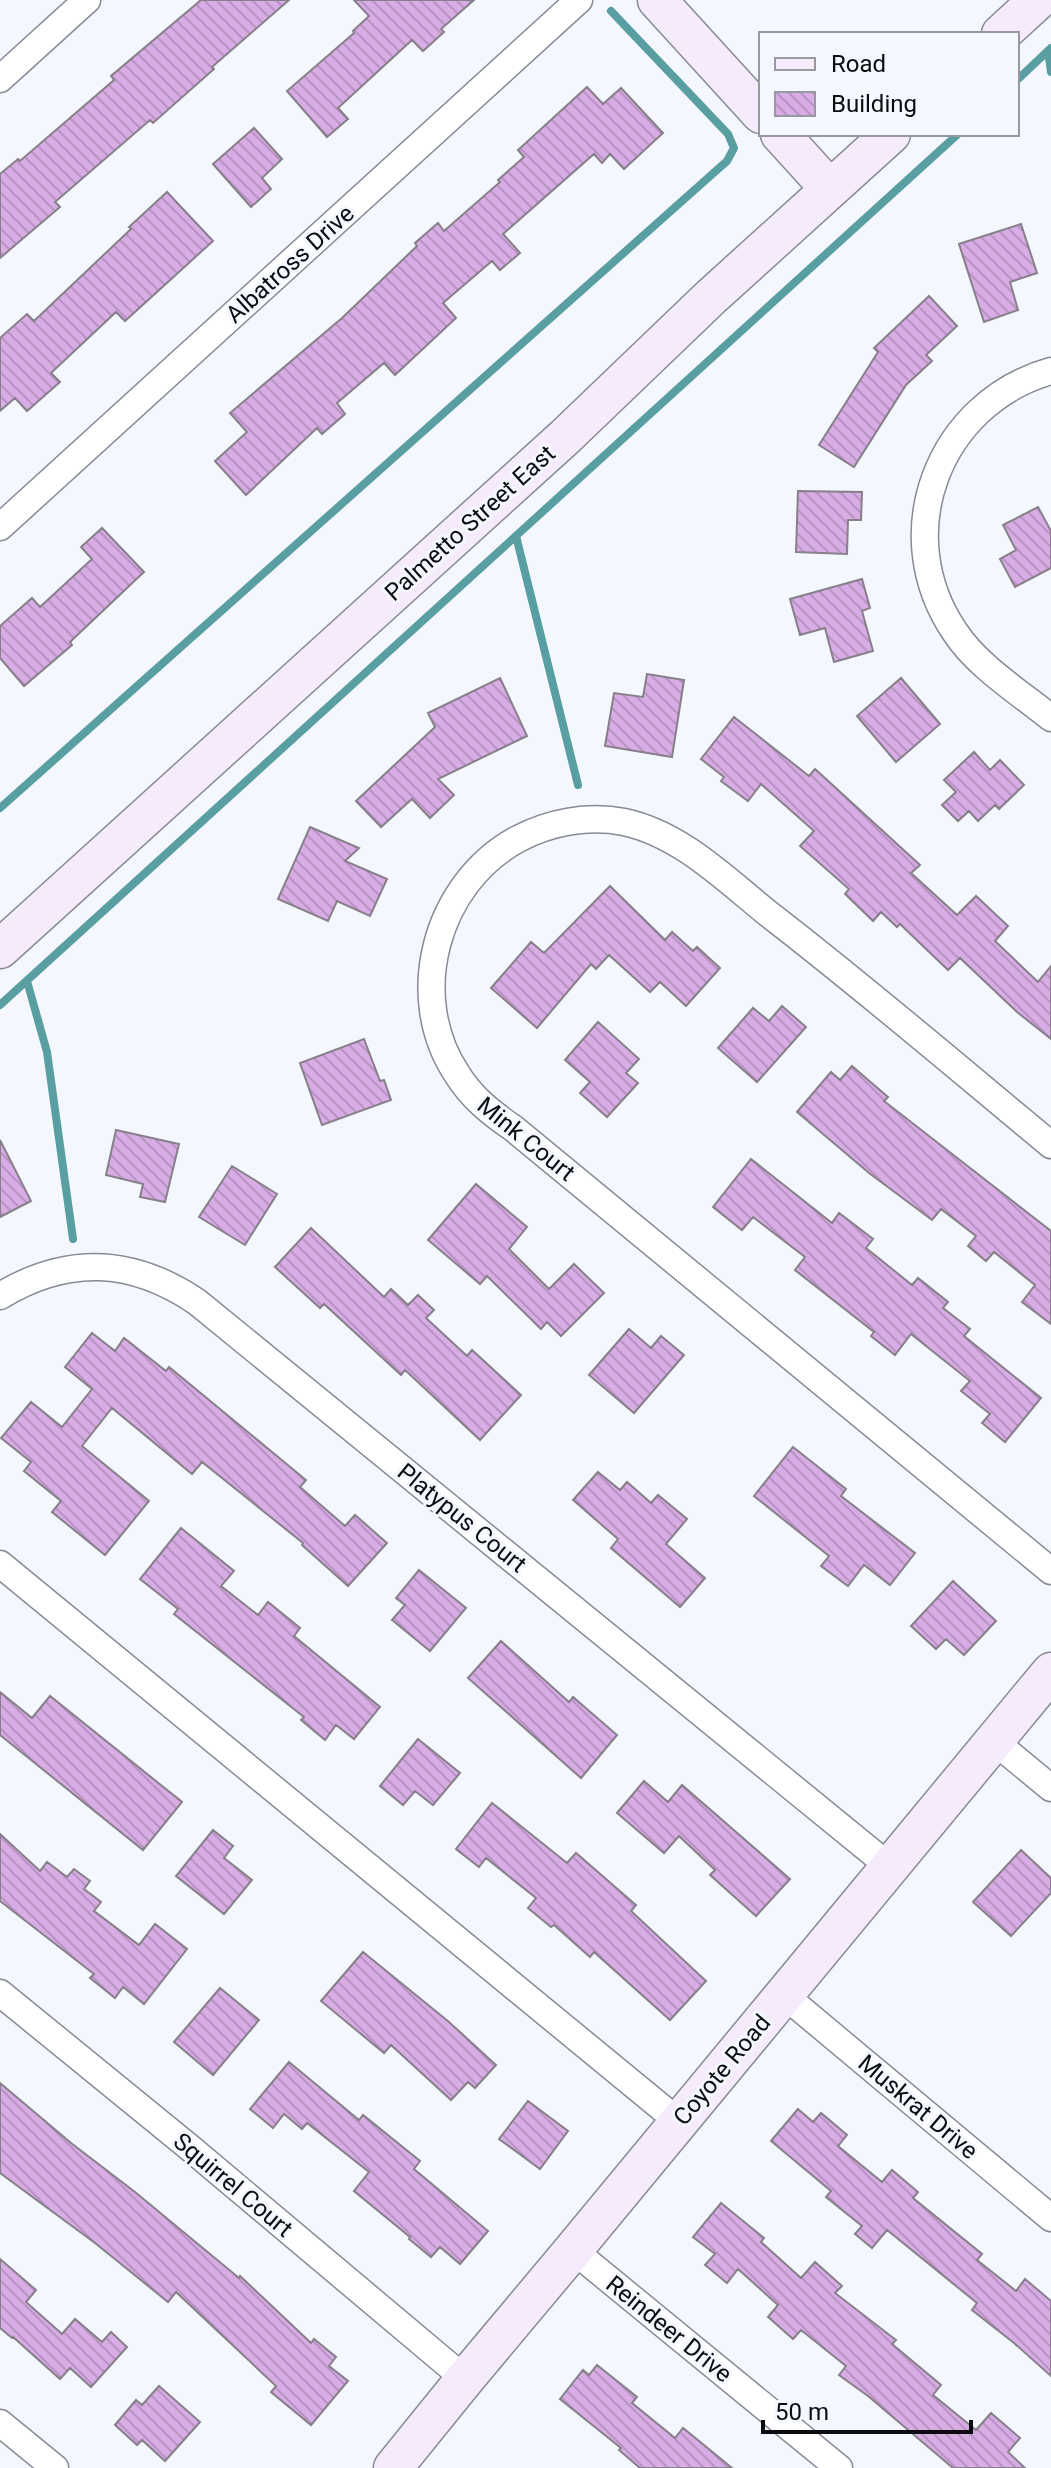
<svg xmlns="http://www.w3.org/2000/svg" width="1051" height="2468" viewBox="0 0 1051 2468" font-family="Roboto,sans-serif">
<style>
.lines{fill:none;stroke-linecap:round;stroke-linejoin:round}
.stream{stroke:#599ea0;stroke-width:8}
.building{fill:url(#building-back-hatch);stroke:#877f89;stroke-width:2}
.street-casing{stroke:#878b96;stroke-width:29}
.secondary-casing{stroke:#878b96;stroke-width:41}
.street{stroke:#fff;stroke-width:26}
.secondary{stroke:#f5ebfd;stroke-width:38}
.labels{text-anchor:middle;stroke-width:6;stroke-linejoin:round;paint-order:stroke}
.street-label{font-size:24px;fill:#0b0c10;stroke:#f4f7fe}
</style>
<defs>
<pattern id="building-back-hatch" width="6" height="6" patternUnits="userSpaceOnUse" patternTransform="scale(2)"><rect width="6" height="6" fill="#d8ace5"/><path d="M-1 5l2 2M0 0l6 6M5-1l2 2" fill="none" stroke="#b893c3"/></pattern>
</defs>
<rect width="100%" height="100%" fill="#f4f7fe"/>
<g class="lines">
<path class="stream" d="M1048 51 1051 72
M1017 80 1051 48
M516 536 578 785
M0 808 727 161 734 148 728 134 611 11
M27 981 47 1052 73 1239
M0 1005 958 134"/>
</g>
<path class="building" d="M201 0H289L212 67 214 69 153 123 150 120 55 202 60 207 0 258V174L18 159 20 161 114 80 111 76Z
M354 0H474L441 29 444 32 423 51 412 40 338 108 348 119 327 137 287 91 354 33 353 31 369 16Z
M587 87 603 104 621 88 663 133 624 169 610 154 602 163 594 154 503 234 520 253 500 270 492 261 443 303 456 318 395 375 384 363 337 403 345 414 322 434 317 428 246 495 215 461 247 432 230 413 342 318 417 246 415 243 438 223 444 231 500 182 498 180 524 157 518 150Z
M254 128 282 159 262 178 271 189 251 207 213 164Z
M167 192 213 241 125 321 116 312 51 373 60 382 27 411 15 398 0 411V338L27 314 34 321 131 229 129 227Z
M1021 224 1037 273 1010 282 1018 310 984 322 959 244Z
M929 296 957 326 926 355 932 361 906 385 854 467 819 445 878 352 874 348Z
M798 491 862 492 861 520H848L847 554 796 552Z
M1038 507 1051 531V568L1015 587 1000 559 1016 550 1003 525Z
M102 528 144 572 70 642 72 645 24 686 0 658V626L32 598 40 607 92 559 81 547Z
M862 579 870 608 862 611 873 651 834 662 825 628 800 635 790 599Z
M647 674 684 680 672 757 605 746 614 693 643 697Z
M500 678 527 736 438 779 454 795 430 818 412 799 381 827 356 801 435 727 428 713Z
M901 678 940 724 896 762 857 716Z
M734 717 809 776 815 769 920 865 911 873 957 915 976 896 1008 926 995 941 1038 982 1051 966V1039L1017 1012 960 958 948 970 900 924 897 927 881 912 873 921 845 894 849 889 800 846 814 831 761 784 748 801 721 781 724 777 701 759Z
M974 752 990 770 1000 760 1024 785 999 809 995 805 978 821 969 811 958 821 942 805 956 792 944 780Z
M310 827 359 848 345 861 387 879 370 916 337 901 328 921 278 899Z
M610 886 665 940 672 932 693 951 697 947 720 968 686 1006 660 982 650 992 609 955 596 969 591 964 537 1028 491 988 531 942 544 953Z
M782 1006 806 1027 757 1082 718 1048 753 1008 769 1021Z
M598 1022 639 1059 626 1073 638 1083 607 1117 580 1093 590 1082 565 1060Z
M364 1039 380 1081 384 1080 391 1100 322 1125 300 1063Z
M852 1066 888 1097 884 1101 1051 1231V1324L1022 1302 1035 1285 994 1252 986 1261 968 1246 976 1236 941 1209 932 1220 869 1173 797 1112 831 1072 840 1080Z
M116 1130 179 1144 165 1202 140 1197 143 1184 106 1175Z
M0 1140 31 1201 0 1217Z
M751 1159 832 1223 839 1213 873 1239 866 1248 912 1285 918 1278 948 1302 943 1308 970 1329 964 1336 1041 1398 1005 1442 982 1423 990 1414 961 1391 970 1381 911 1334 895 1355 871 1336 874 1332 795 1270 805 1257 753 1217 742 1230 713 1207Z
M232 1166 277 1194 245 1245 199 1217Z
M476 1184 527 1227 509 1249 549 1289 574 1264 604 1293 561 1336 547 1322 541 1329 487 1276 480 1284 428 1240Z
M311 1228 384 1297 391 1289 408 1305 418 1295 434 1310 426 1318 467 1356 472 1350 521 1395 480 1440 405 1370 401 1375 324 1304 320 1308 275 1267Z
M629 1329 651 1348 661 1336 684 1355 634 1413 589 1375Z
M92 1333 115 1351 124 1338 166 1371 169 1367 306 1480 300 1487 345 1526 355 1515 387 1543 348 1586 302 1545 303 1543 202 1462 192 1474 112 1408 82 1446 149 1501 105 1555 52 1512 61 1501 24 1471 31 1462 1 1438 31 1402 62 1427 92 1389 65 1367Z
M793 1447 846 1489 841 1496 915 1553 890 1585 864 1565 848 1586 821 1566 829 1556 754 1496Z
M598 1472 620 1490 627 1482 651 1503 658 1495 687 1519 666 1544 705 1578 680 1607 611 1548 618 1539 573 1500Z
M181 1528 234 1571 221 1586 258 1615 268 1602 300 1628 294 1636 380 1707 354 1739 336 1725 325 1740 301 1720 304 1717 174 1614 178 1609 140 1579Z
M419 1570 466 1608 430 1651 392 1620 405 1605 396 1598Z
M953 1581 996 1621 964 1655 946 1639 936 1649 911 1626Z
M501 1641 569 1702 573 1697 617 1735 581 1778 468 1678Z
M0 1692 32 1718 50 1696 182 1802 143 1850 0 1735Z
M418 1739 460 1773 433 1805 415 1791 403 1805 380 1786Z
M644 1781 668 1802 682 1785 790 1879 756 1916 710 1875 715 1870 679 1836 664 1853 617 1813Z
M492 1803 567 1863 576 1853 636 1905 631 1911 706 1981 670 2020 594 1952 590 1957 554 1925 551 1927 528 1908 536 1898 486 1858 479 1867 456 1849Z
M213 1830 233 1846 224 1858 252 1880 224 1914 176 1876Z
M0 1834 40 1871 47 1862 67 1877 74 1869 90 1881 84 1889 101 1902 94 1911 139 1945 155 1924 187 1949 144 2004 123 1987 115 1998 90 1978 94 1974 0 1901Z
M1021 1850 1051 1878V1893L1011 1936 973 1902Z
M363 1952 449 2022 496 2065 475 2088 468 2082 451 2100 391 2045 384 2053 321 2001Z
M220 1988 259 2020 213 2075 174 2042Z
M289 2062 359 2120 363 2115 420 2161 414 2169 488 2231 460 2264 440 2247 431 2257 409 2239 410 2237 354 2191 369 2172 307 2123 302 2129 284 2114 273 2128 250 2109Z
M0 2083 71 2143 135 2192 239 2278 240 2276 311 2343 314 2339 336 2357 329 2366 348 2381 311 2425 271 2392 276 2386 176 2292 168 2302 95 2243 0 2173Z
M528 2101 568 2131 540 2169 499 2139Z
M798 2109 813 2122 821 2113 847 2135 838 2146 882 2182 892 2170 918 2192 913 2198 982 2254 977 2260 1016 2291 1025 2279 1051 2301V2376L1014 2343 972 2310 977 2303 887 2230 872 2248 855 2234 862 2226 826 2197 831 2191 771 2141Z
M721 2203 764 2238 761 2242 801 2278 815 2262 842 2286 835 2293 896 2340 892 2344 941 2385 933 2395 976 2430 991 2413 1020 2438 1008 2452 1025 2468H953L868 2396 839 2375 846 2366 801 2330 793 2339 768 2317 778 2305 738 2269 727 2283 705 2265 715 2254 693 2237Z
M0 2259 36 2290 26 2302 62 2334 75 2319 102 2342 111 2332 127 2347 91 2387 70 2368 60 2379 13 2337 12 2338 0 2328Z
M597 2365 637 2397 632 2403 675 2438 683 2428 732 2468H640L619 2450 621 2448 560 2399 583 2370 589 2375Z
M159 2386 200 2422 165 2461 142 2440 137 2445 115 2425 136 2400 142 2405Z"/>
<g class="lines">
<defs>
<path id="street" d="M0 79 87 0
M1051 371C938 403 888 534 955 632 977 666 1019 692 1051 718
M0 527 579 0
M1051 1145C958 1068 866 989 770 915 726 880 681 834 624 822 588 815 550 822 518 839 436 883 405 996 457 1074 471 1097 491 1113 513 1128L1051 1571
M0 1296C68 1255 132 1258 197 1302L890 1867
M0 1564 679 2122
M994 1741 1051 1788
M0 1993 189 2147 465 2379
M784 1995 1051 2218
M573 2250 839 2468
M0 2423 55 2468"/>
<path id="secondary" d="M657 0 761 114
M1001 34 1038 0
M780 134 830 189
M0 949 565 437 711 297 891 134
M393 2468 465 2379 573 2250 1051 1672"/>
</defs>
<use href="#street" class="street-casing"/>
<use href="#secondary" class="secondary-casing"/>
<use href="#street" class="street"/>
<use href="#secondary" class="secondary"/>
</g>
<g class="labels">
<g class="street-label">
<text transform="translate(290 264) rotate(-42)" y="8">Albatross Drive</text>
<text transform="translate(470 523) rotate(-42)" y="8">Palmetto Street East</text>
<text transform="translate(526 1139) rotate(39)" y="8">Mink Court</text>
<text transform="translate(462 1518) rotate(39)" y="8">Platypus Court</text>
<text transform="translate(722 2070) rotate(-50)" y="8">Coyote Road</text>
<text transform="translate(918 2107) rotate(40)" y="8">Muskrat Drive</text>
<text transform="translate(233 2185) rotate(40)" y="8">Squirrel Court</text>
<text transform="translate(669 2329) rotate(39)" y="8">Reindeer Drive</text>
</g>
</g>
<rect x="759" y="32" width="260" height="104" fill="#f4f7fe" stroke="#97999f" stroke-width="2"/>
<rect x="775" y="58" width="40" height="12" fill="#f5ebfd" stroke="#97999f" stroke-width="2"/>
<text x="831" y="72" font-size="24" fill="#0b0c10">Road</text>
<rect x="775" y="92" width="40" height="24" fill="url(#building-back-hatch)" stroke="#97999f" stroke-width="2"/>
<text x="831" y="112" font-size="24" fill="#0b0c10">Building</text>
<path d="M763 2420v12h208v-12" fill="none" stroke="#0b0c10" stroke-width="4"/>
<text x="775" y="2420" font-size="24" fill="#0b0c10" stroke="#f4f7fe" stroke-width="6" paint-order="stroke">50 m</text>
</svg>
